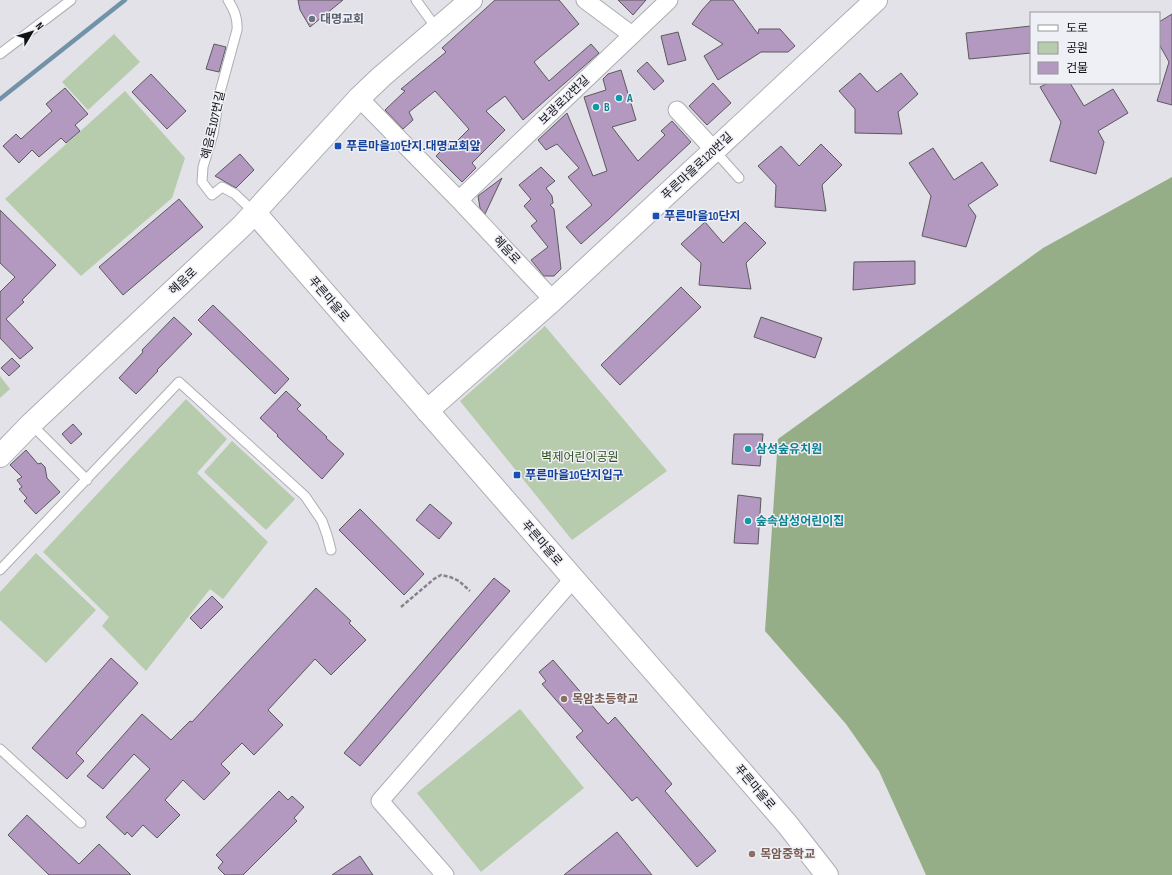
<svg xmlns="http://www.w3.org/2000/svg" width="1172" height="875" viewBox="0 0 1172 875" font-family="'Sofia Sans Condensed','Noto Sans KR',sans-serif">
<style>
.green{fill:#b7cbad}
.forest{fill:#95ae87}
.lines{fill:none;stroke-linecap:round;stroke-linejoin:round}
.stream{stroke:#7292a7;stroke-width:4.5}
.building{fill:#b398bf;stroke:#5c595e}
.service-casing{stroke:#adaeb4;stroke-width:11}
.minor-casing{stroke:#adaeb4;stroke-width:19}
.tertiary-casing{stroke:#adaeb4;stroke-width:24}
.secondary-casing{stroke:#adaeb4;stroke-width:24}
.path{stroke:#858589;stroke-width:2.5;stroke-dasharray:4 2;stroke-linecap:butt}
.service{stroke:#fff;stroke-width:9}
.minor{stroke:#fff;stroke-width:17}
.tertiary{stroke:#fff;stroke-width:22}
.secondary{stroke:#fff;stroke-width:22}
.worship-dot{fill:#6b7280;stroke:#efeff6;stroke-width:1.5}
.culture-dot{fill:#0f9aa8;stroke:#efeff6;stroke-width:1.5}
.transit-dot{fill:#1a4fb4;stroke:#efeff6;stroke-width:1.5}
.education-dot{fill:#8d6e63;stroke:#efeff6;stroke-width:1.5}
.labels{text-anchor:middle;stroke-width:3;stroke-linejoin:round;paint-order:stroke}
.worship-label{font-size:12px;font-weight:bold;fill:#5b616d;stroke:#efeff6;text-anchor:start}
.culture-label{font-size:12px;font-weight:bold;fill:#0d838f;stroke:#efeff6;text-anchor:start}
.street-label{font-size:12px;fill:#111214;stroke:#efeff6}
.transit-label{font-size:12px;font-weight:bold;fill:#164399;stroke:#efeff6;text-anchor:start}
.park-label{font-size:12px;fill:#305119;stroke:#efeff6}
.education-label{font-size:12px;font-weight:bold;fill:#785e54;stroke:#efeff6;text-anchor:start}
</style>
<rect width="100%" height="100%" fill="#e2e2e8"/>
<path class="green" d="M114 34 140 62 88 110 62 82Z
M125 91 185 158 172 198 81 276 5 199Z
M545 326 667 471 572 540 460 401Z
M0 376 10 389 0 398Z
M186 399 227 439 197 473 268 542 223 599 210 589 146 671 102 626 109 617 43 552Z
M232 441 295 499 266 530 204 472Z
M36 553 96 610 46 663 0 620V592Z
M520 709 584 788 481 872 417 793Z"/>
<path class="forest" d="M1172 177V875H926L879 771 846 724 765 631 778 439 1043 248Z"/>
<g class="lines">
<path class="stream" d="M0 99 125 0"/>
</g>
<path class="building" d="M298 0H343L310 27 300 10Z
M495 0H559L579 24 534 62 549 81 591 44 599 53 523 120 505 96 486 111 505 130 472 163 476 168 462 182 436 156 450 142 453 145 469 129 435 91 409 112 413 120 403 129 385 110 405 91 401 89 446 52 442 48Z
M618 0H646L633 15Z
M711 0H733L758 34 759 29H780L795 46 788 52H761L718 80 704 56 723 44 692 24 702 10Z
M1172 14V105L1157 101 1169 62 1159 44V22Z
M1031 26V53L969 59 966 33Z
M678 32 686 60 668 65 661 36Z
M214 44 226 47 219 72 206 69Z
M647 62 664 81 654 90 637 71Z
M621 70 636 120 612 127 638 161 665 135 661 131 672 121 691 142 609 219 581 244 566 227 592 205 568 177 579 168 557 144 546 150 538 140 567 113 593 176 607 171 584 97 606 90 603 79 608 74Z
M860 73 877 92 901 73 918 94 898 112 902 134 855 133V109L839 91Z
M151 74 186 111 167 129 132 92Z
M713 83 731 103 707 125 689 106Z
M1048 83H1070L1084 106 1113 89 1128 113 1098 131 1104 142 1096 174 1050 161 1061 122 1040 87Z
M65 88 88 114 75 125 80 131 66 143 61 138 39 157 32 150 19 163 3 146 16 134 21 139 52 111 46 104Z
M821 144 842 165 822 185 826 211 775 207 776 185 758 166 781 146 799 166Z
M933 148 954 180 982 162 998 185 968 205 976 216 966 247 922 236 931 196 909 163Z
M240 154 254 170 236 188 215 176Z
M541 167 555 181 546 188 552 196 553 203 550 205 554 209 561 269 554 276H544L531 260 548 247 531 226 537 221 524 206 531 199 519 185Z
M502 178 485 214 480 208 478 196Z
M179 199 203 227 123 295 99 267Z
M0 210 56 265 22 300 24 302 6 319 33 348 20 359 0 338V292L15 277 0 263Z
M705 222 723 243 745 222 766 243 746 263 751 289 699 285 701 263 681 244Z
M915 261V284L853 290 854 262Z
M681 287 701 307 620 385 601 365Z
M213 305 289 379 275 394 198 320Z
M174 317 192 334 157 370 158 371 136 394 119 378 143 352 142 350Z
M761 317 822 338 815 358 754 337Z
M12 358 20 366 9 376 1 368Z
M286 391 301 405 297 409 327 437 326 438 344 454 322 479 277 436 278 435 260 418Z
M73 424 82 434 71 444 62 434Z
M734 434H763L760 466 732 464Z
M26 450 38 464 41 463 45 467 47 478 60 492 36 514 24 501 27 498 19 489 22 487 17 480 22 477 10 465Z
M738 495 761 498 758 544 734 543Z
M430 504 452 523 439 539 416 520Z
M360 509 424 574 404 595 339 530Z
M494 578 510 591 360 766 344 753Z
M316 588 351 621 349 623 366 640 331 675 315 659 268 710 283 725 254 755 242 743 221 764 230 773 204 800 183 780 165 800 180 815 157 838 143 825 132 837 127 832 125 835 106 817 150 769 134 754 103 789 87 776 142 714 171 740 190 721 192 722Z
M212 596 223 607 201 629 190 618Z
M111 658 138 683 76 753 84 761 67 779 32 748Z
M553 660 608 724 615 717 672 784 665 791 716 851 697 867 637 797 632 801 576 737 583 731 542 684 546 681 539 672Z
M279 791 288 800 292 796 304 807 294 818 297 821 243 875H225L218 868 223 862 216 855Z
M27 815 79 864 99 844 131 875H49L8 835Z
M617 832 652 875H564Z
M360 856 373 875H332Z"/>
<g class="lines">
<defs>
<path id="service" d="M228 0C234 10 238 18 237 30L220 92 213 134 203 167 202 182 212 195 222 187 235 194 255 213
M416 0 437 29
M0 54 71 0
M714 150 739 178
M31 424 87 480
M0 570 179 382 305 496 322 521 327 535 331 550
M0 749 81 823"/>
<path id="minor" d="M585 0 632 35
M359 98 459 200 553 300
M677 110 714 150
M459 200 669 0
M445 875 380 801 573 579"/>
<path id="tertiary" d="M427 411 553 300 876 0"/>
<path id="secondary" d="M255 213 787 824 827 875
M0 456 31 424 242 226 359 98 381 77 471 0"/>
</defs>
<use href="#service" class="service-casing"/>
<use href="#minor" class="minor-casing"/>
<use href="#tertiary" class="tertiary-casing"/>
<use href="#secondary" class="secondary-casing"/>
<path class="path" d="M401 607 434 579 441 575 450 577 459 581 470 591"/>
<use href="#service" class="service"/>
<use href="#minor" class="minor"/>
<use href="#tertiary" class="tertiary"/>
<use href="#secondary" class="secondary"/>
</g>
<circle class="worship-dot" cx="312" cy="19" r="4"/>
<g class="culture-dot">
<circle cx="619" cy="98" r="4"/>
<circle cx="596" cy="107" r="4"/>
<circle cx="748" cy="449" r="4"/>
<circle cx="748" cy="521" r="4"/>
</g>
<g class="transit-dot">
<rect x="334" y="142" width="8" height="8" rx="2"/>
<rect x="652" y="212" width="8" height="8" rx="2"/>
<rect x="513" y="471" width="8" height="8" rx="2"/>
</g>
<g class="education-dot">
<circle cx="564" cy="699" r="4"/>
<circle cx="752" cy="854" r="4"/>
</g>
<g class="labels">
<g class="worship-label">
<text x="320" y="23">대명교회</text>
</g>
<g class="culture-label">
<text x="627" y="102">A</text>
<text x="604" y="111">B</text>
<text x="756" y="453">삼성숲유치원</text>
<text x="756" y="525">숲속삼성어린이집</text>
</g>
<g class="street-label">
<text transform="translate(564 100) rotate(-44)" y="4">보광로12번길</text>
<text transform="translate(213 125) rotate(-77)" y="4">혜음로107번길</text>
<text transform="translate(697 166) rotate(-43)" y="4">푸른마을로120번길</text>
<text transform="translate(507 250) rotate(47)" y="4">혜음로</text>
<text transform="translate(183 281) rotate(-43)" y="4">혜음로</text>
<text transform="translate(329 299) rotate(49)" y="4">푸른마을로</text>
<text transform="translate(542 543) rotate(49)" y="4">푸른마을로</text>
<text transform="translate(755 787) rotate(49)" y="4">푸른마을로</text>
</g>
<g class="transit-label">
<text x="346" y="150">푸른마을10단지.대명교회앞</text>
<text x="664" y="220">푸른마을10단지</text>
<text x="525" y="479">푸른마을10단지입구</text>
</g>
<g class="park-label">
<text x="580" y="461">벽제어린이공원</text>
</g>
<g class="education-label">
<text x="572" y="703">목암초등학교</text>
<text x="760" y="858">목암중학교</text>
</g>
</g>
<rect x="1030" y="12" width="130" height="72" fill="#efeff6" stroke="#96979c"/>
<rect x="1038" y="25" width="20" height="6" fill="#ffffff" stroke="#96979c"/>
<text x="1066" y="32" font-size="12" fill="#111214">도로</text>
<rect x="1038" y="42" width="20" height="12" fill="#b7cbad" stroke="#96979c"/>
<text x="1066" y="52" font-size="12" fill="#111214">공원</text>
<rect x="1038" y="62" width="20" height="12" fill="#b398bf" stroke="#96979c"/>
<text x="1066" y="72" font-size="12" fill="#111214">건물</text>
<g transform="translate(32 32) rotate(52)" stroke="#efeff6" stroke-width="3" paint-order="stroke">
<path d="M0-3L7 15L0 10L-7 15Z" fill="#111214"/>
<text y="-6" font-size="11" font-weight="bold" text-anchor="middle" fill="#111214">N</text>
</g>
</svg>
